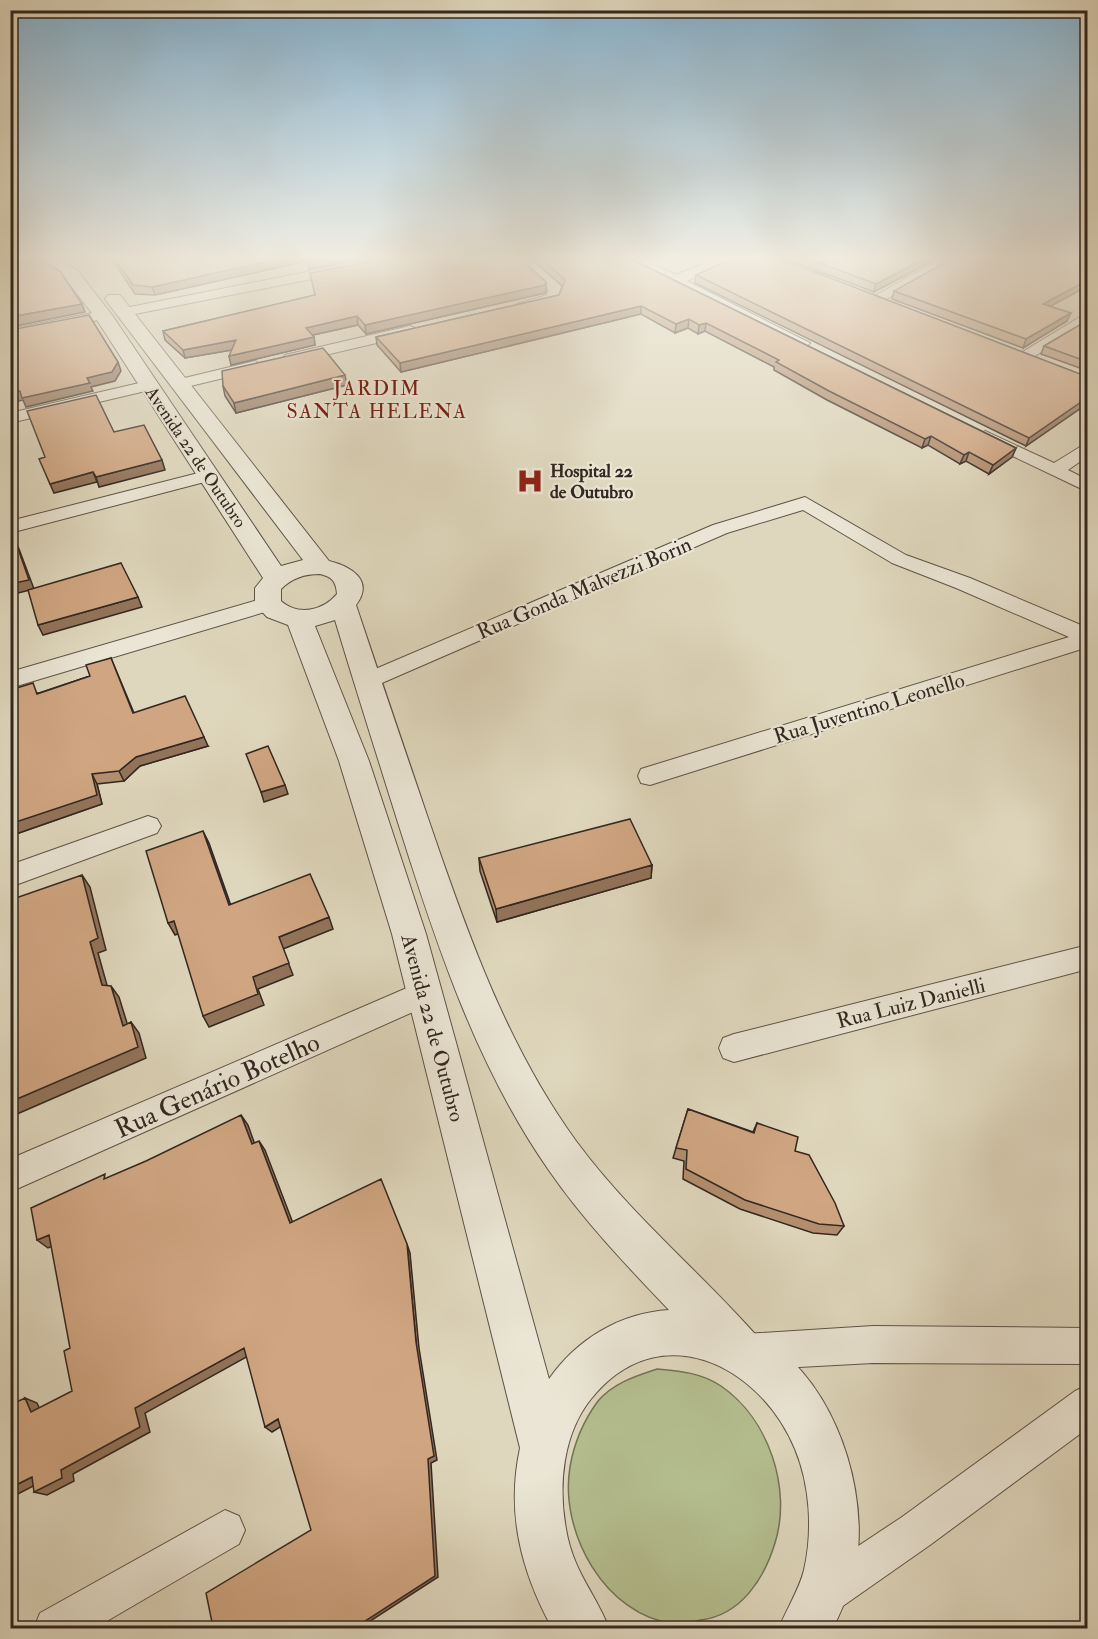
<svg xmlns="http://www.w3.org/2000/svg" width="1098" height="1639" viewBox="0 0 1098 1639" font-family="'IM FELL Double Pica',serif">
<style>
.green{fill:#b4be8f;stroke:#747258;stroke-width:1.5}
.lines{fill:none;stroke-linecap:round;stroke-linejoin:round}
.minor-casing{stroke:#5e5347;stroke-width:2}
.tertiary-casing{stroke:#5e5347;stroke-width:2}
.minor{fill:#eae5d4;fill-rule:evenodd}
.tertiary{fill:#eae5d4;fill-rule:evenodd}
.wall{fill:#b38f70;stroke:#332720;stroke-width:1.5}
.shaded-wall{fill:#92745b;stroke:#332720;stroke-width:1.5}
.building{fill:#d0a682;stroke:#332720;stroke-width:1.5}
.labels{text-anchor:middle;stroke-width:4.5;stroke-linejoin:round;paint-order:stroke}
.far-street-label{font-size:18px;fill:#332720;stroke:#eae5d4}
.far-poi-label{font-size:18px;font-weight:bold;fill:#332720;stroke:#eae5d4;text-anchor:start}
.far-quarter-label{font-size:20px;letter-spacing:1.5px;fill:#7a1f14;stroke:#eae5d4}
.street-label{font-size:21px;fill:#332720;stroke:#eae5d4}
.near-street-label{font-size:26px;fill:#332720;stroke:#eae5d4}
</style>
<rect width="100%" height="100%" fill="#dfd7bd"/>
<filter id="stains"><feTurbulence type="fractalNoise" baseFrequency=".00333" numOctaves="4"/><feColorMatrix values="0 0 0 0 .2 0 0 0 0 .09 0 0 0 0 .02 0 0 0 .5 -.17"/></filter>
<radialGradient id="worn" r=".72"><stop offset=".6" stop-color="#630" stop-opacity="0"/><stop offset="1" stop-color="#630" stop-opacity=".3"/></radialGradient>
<path class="green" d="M657 1369C680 1371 702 1373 721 1386 769 1419 792 1489 775 1543 764 1579 741 1615 701 1620 693 1622 683 1625 675 1624 605 1616 559 1532 570 1467 574 1443 584 1420 598 1401 613 1383 636 1376 657 1369Z"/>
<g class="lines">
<defs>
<path id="minor" d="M16 259H36L10 270V261Z
M372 259H400L393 263 125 316 118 312 125 308Z
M515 259H530L561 286 563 289 558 301 522 311 517 310 515 307 517 304 547 295 549 290Z
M636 259H650L655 265 676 275 714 259H732L687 281 810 343 807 346H797L645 271 638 266Z
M941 259H958L881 302H871L869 299Z
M103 311 108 312 110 315 108 318 10 338V329Z
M1088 312V323L1030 359 1024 361 1016 356Z
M410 326 415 328 418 331 415 334 291 363 283 358 285 355Z
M255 361 263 366 261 369 178 389 170 384 172 381Z
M148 381 154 383 156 386 154 389 10 423V413Z
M985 431 1054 463 1088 442V456L1068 470 1088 480V492L979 440 976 436Z
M210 470 219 475 216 479 10 533V521Z
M805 497 906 555 970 578 1088 628V647L650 785 641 783 638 776 641 769 1069 637 956 588 892 563 803 510 727 533 375 686 367 689 359 686 356 681 359 676 713 525Z
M268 597 275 599 278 604 275 609 10 688V672Z
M148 816 157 819 161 826 157 833 10 887V865Z
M1088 945V969L734 1062 723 1058 719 1048 723 1038 734 1034Z
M423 981 433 985 438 994 433 1003 10 1192V1159Z
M873 1326 1088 1328V1364L873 1363 744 1370 731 1365 726 1352 731 1339 744 1334Z
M1088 1385V1428L930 1545 840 1608 825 1614 810 1608 804 1593 810 1578 902 1517 1075 1391Z
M225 1510 239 1516 245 1530 239 1544 95 1628H34L40 1613Z"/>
<path id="tertiary" d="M35 259H56L77 270 112 315 281 566 303 560 108 303 105 299 108 295H120L329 561C350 566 375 580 356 605 380 678 405 751 430 824 468 935 507 1046 576 1141 629 1213 697 1269 755 1334 828 1371 865 1474 858 1550 855 1578 845 1604 833 1628H779C787 1608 799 1590 804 1570 813 1531 810 1485 795 1449 759 1363 658 1315 591 1399 563 1434 558 1485 566 1529 573 1571 594 1591 609 1628H552C521 1571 506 1513 520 1448L392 934 339 761 288 625 267 617 255 604V588L263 578 95 317 65 278ZM320 574C332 577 336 581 337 594 323 611 298 616 281 601V589C292 578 304 574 320 574ZM335 620C356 690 378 759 400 829 437 946 477 1067 548 1169 583 1220 627 1266 669 1310 620 1313 577 1339 549 1379L426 934 369 761 315 626Z"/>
</defs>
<use href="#minor" class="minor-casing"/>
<use href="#tertiary" class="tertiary-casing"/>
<use href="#minor" class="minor"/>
<use href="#tertiary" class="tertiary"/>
</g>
<path class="wall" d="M112 259H361L309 269 307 261 155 295 135 294Z
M532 259H631L1016 448 1012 457 989 474 966 461 960 464 928 445 922 448 827 400 774 370V367L705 331 698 334 688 328 675 333 641 314 401 372 377 345 376 337 559 295 562 286Z
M786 259H936L874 292Z
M696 275 1088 377V403L1026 446 695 283Z
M546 282V291L545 293 366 334 358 325 313 335 314 337 315 345 231 365 232 350 185 358 165 340 163 331 315 295Z
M894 291 1050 307 1067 321 1023 348 892 299Z
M1088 320V371L1041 354 1044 346Z
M347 385 236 413 225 396 223 386Z
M111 658 134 713 208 746 140 766 124 781 97 784 102 804 13 835 12 833H10V690L39 693 90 676Z
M479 858 652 865 651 878 497 922 480 871Z
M688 1109 753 1132 757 1123 795 1151 844 1226 837 1235 813 1233 740 1209 683 1179 684 1161 673 1158Z"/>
<path class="shaded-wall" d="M279 259H307V261L155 295 152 287Z
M318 259H361L309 269 307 261Z
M924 259H936L874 292 876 284Z
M1088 280V286L1040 312 1043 304Z
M546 282V291L545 293 366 334 365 325Z
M82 304 85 312 10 327V317Z
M641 306V314L401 372 400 363Z
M1071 313 1067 321 1023 348 1026 339Z
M357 316 358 325 308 336 306 328Z
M689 319 688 328 675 333 676 324Z
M706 323 705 331 698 334 699 325Z
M314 337 315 345 231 365 229 356Z
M236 340 238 349 185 358 183 350Z
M118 362 121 371 115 381 91 387 93 391 26 407 23 400 10 403V393L87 378Z
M345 375 347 385 236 413 234 403Z
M1088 397V403L1026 446 1029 438Z
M931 436 928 445 922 448 925 439Z
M1016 448 1012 457 989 474 993 465Z
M969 452 966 461 960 464 964 455Z
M162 460 165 470 99 487 96 477Z
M93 472 97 482 54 493 50 484Z
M15 540 19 549 34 589 10 595V584Z
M138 597 142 607 43 635 38 625Z
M204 737 208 746 140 766 124 781 119 771 136 757Z
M92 774 97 784 102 804 13 835 12 833H10V824Z
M285 785 288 794 264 802 261 792Z
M203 831 209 843 235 917 229 905Z
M652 865 651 878 497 922 496 909Z
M82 875 90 887 106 950 98 953 110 996 102 985 90 942Z
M329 917 333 929 283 949 293 975 258 989 264 1005 209 1027 203 1016 253 977 279 937Z
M174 921 180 933 175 935 168 923Z
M111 986 119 997 131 1036 123 1026Z
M131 1022 139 1033 146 1058 10 1117V1102Z
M241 1115 248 1125 258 1153 252 1144Z
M259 1141 265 1150 296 1231 290 1223Z
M49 1235 60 1243 48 1248 37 1240Z
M407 1244 410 1253 419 1348 437 1460 431 1463 438 1577 358 1629H353L416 1342Z
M244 1348 252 1354 145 1413 150 1432 73 1474 74 1481 47 1495 34 1492 135 1408Z
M10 1396 15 1398 17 1413 10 1411Z
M25 1398 37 1403 43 1416 31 1412Z
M278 1419 285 1424 272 1432 265 1427Z
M32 1477 45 1480 10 1498V1488Z"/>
<path class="building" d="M41 259 60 271 82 304 10 317V265Z
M115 259H279L152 287 133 285Z
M307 259H318L307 261Z
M383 259H521L546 282 545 285 365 325 357 316 306 328 314 337 229 356 236 340 183 350 163 331 315 295 310 273Z
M542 259H631L1016 448 993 465 969 452 964 455 931 436 925 439 829 391 776 362 779 360 706 323 699 325 689 319 676 324 641 306 400 363 376 337 559 295 565 280Z
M731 259H781L1088 377V397L1029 438 696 275Z
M809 259H924L876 284Z
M951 259H1088V280L1043 304 1071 313 1026 339 894 291Z
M89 315 118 362 112 372 87 378 90 383 22 398 20 391 10 393V330Z
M1088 320V362L1044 346Z
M323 348 345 375 234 403 223 386 222 371Z
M96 395 114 432 144 425 162 460 96 477 93 472 50 484 39 459 45 457 27 411Z
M15 540 29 580 10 584V541Z
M121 563 138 597 38 625 28 590Z
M111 658 133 713 185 696 204 737 136 757 119 771 92 774 97 795 10 824V690L33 683 37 694 90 676 86 665Z
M268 746 285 785 261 792 246 754Z
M630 819 652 865 496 909 479 858Z
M203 831 229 905 310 874 329 917 279 937 289 963 253 977 258 994 203 1016 174 921 168 923 146 851Z
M82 875 98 938 90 942 102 985 111 986 123 1026 131 1022 138 1047 10 1102V900Z
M688 1109 754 1133 757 1123 798 1137 795 1151 809 1155 835 1203 844 1226 819 1224 745 1200 686 1169 687 1150 676 1148Z
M241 1115 252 1144 259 1141 290 1223 381 1179 407 1244 416 1342 434 1456 428 1459 435 1576 353 1629H210L213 1627 206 1593 311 1530 278 1419 265 1427 244 1348 135 1408 140 1427 61 1470 62 1478 34 1492 32 1477 10 1488V1405L25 1398 31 1412 72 1391 64 1351 70 1348 49 1235 37 1240 31 1208 105 1174 104 1179 146 1161Z"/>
<linearGradient id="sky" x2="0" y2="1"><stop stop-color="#87b6d4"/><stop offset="0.53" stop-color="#f1ede1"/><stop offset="1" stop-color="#f1ede1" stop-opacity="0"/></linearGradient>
<rect width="1098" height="488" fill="url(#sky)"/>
<defs>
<symbol id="hospital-bare" viewBox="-9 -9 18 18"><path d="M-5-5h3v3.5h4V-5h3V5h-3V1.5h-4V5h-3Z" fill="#8f2418" stroke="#eae5d4" stroke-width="2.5" paint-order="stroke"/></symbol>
</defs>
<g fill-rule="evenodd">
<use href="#hospital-bare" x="511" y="462" width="38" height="38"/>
</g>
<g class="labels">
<g class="far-street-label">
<text transform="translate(196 457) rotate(56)" y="6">Avenida 22 de Outubro</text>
</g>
<g class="far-poi-label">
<text x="550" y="477">Hospital 22<tspan x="550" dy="21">de Outubro</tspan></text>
</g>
<g class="far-quarter-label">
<text x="377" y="395">JARDIM<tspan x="377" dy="23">SANTA HELENA</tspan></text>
</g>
<g class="street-label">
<text transform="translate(584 588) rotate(-23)" y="7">Rua Gonda Malvezzi Borin</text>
<text transform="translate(869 708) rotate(-17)" y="7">Rua Juventino Leonello</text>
<text transform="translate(911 1003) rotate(-14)" y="7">Rua Luiz Danielli</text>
<text transform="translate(433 1028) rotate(75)" y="7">Avenida 22 de Outubro</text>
</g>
<g class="near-street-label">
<text transform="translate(217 1085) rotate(-24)" y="9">Rua Genário Botelho</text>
</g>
</g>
<rect width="1098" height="1639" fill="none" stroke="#dfd7bd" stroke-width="36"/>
<rect x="12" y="12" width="1074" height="1615" fill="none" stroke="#332720" stroke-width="3"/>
<rect x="18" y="18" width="1062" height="1603" fill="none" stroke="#332720" stroke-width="1.5"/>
<rect width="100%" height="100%" filter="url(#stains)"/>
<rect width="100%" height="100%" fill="url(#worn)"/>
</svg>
